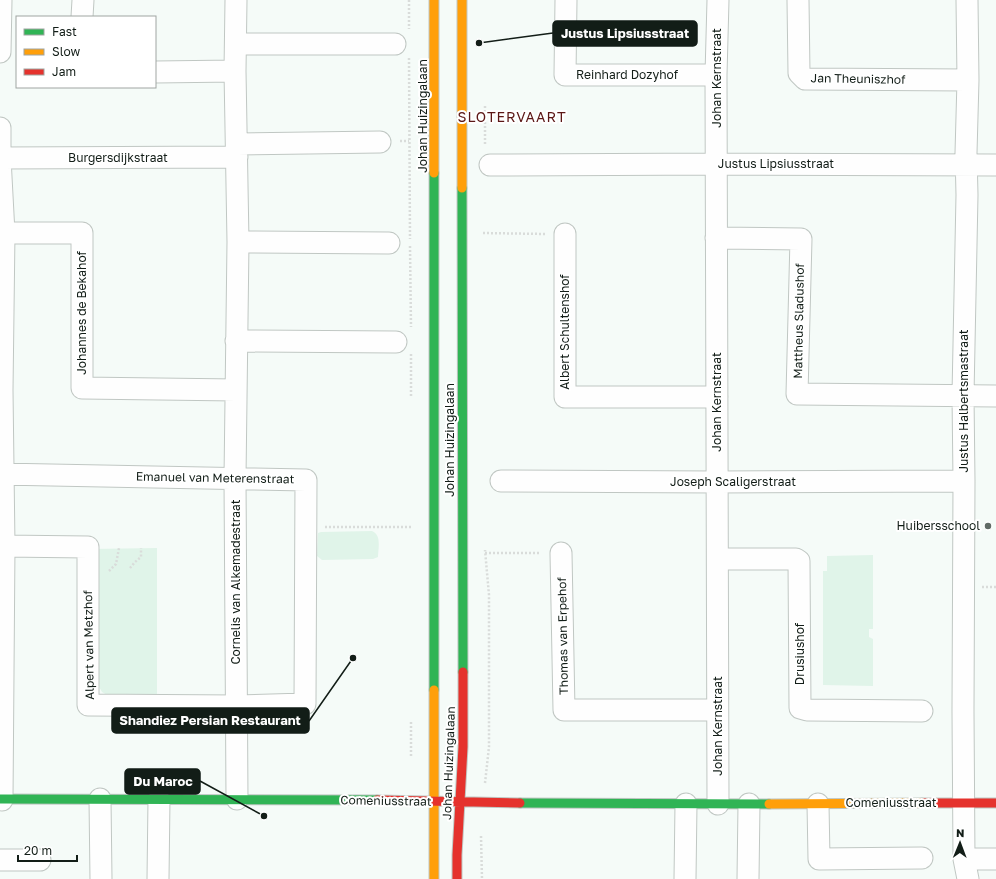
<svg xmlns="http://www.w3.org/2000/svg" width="996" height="879" viewBox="0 0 996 879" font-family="'Golos Text',sans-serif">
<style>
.green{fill:#e0f4e9}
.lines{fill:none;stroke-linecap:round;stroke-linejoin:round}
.street-casing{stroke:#c0c7c3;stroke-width:23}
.fast-casing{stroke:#c0c7c3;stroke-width:11}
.slow-casing{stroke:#c0c7c3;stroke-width:11}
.jam-casing{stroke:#c0c7c3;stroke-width:11}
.path{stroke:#d9dcda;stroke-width:2.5;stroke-dasharray:2 2;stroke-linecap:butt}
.street{stroke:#fefefe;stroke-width:21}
.fast{stroke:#30b455;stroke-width:9}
.slow{stroke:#ff9f0a;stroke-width:9}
.jam{stroke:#e5322d;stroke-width:9}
.poi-dot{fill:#616b66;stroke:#fff;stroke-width:1.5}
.labels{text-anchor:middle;stroke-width:4;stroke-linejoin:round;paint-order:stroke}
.street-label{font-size:12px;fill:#121d17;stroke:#fff}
.poi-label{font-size:12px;fill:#121d17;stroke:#fff;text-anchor:end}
.quarter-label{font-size:14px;letter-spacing:1px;fill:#5c1716;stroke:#fff}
.leader{fill:none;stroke:#121d17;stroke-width:1.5}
.callout-dot{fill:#121d17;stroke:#fff;stroke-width:1.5}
.callout{fill:#121d17;stroke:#121d17;stroke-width:1.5}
.callout-label{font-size:13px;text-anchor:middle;font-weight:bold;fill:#fff}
</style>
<rect width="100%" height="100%" fill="#f5fbf8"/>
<path class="green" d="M372 531C382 535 378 549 378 557L373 559 322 560 317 556 318 533 321 532Z
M157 548V699H114L102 692 95 680 90 549Z
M873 555V629H869V637L873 639V686L823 685V571H827V556Z"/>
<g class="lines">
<defs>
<path id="street" d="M236 0 235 71 238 242 235 478 237 799
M566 0 565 75H716
M718 0 716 75 718 804
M798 0 799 73 805 79 968 80
M967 0 968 80 966 153 967 195 963 395 964 481 963 711 964 859 968 879
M82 17 83 0
M236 44H395
M0 52 1 0
M155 72 235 71
M0 128V158L4 233 2 390 4 546 2 800
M237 144 380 142
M0 158 237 157
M490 165 717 164 996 165
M4 233H82V388L236 390
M565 234V397H717
M716 238 801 239 797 394 996 396
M238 242 389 243
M236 341 396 342
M0 474 306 480 305 704 237 706 88 705V547L4 546
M501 481 717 482 964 481
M561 553 564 710H717
M718 559H796L799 561 800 708 807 710 922 711
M100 799 101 879
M818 804 819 859 922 858
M964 859H996
M0 860H40
M158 879 159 799
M685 879 686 804
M748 879 749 804"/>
<path id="fast" d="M434 173V690
M462 188 463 672
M0 799 377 800
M520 803 769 804"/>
<path id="slow" d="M434 0V173
M462 0V188
M434 690V879
M769 804 922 803"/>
<path id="jam" d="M377 800 520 803
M922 803H996
M457 879V855L463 747V672"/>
</defs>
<use href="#street" class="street-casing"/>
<use href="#fast" class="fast-casing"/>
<use href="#slow" class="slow-casing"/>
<use href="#jam" class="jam-casing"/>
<path class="path" d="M409 0V29
M409 58 410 239
M485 106V145
M400 141H409
M483 233 546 234
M410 246 411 327
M411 354V397
M325 527H412
M485 553H541
M130 568 135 562 141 557V548
M109 571 116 564 119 548
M982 587H996
M411 722V757
M485 783 489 747V595L485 550
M481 836 482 879"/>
<use href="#street" class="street"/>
<use href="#fast" class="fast"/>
<use href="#slow" class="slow"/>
<use href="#jam" class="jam"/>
</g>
<circle class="poi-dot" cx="988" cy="526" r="4"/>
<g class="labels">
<g class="street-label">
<text x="627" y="79">Reinhard Dozyhof</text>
<text transform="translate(717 78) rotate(-90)" y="4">Johan Kernstraat</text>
<text transform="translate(858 79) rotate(1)" y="4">Jan Theuniszhof</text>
<text transform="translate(423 116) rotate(-90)" y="4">Johan Huizingalaan</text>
<text x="118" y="162">Burgersdijkstraat</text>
<text x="776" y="168">Justus Lipsiusstraat</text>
<text transform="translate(82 313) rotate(-90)" y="4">Johannes de Bekahof</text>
<text transform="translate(799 321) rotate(-89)" y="4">Mattheus Sladushof</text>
<text transform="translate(565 332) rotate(-90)" y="4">Albert Schultenshof</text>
<text transform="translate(964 401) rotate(-90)" y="4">Justus Halbertsmastraat</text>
<text transform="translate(717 402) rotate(-90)" y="4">Johan Kernstraat</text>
<text transform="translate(450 440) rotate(-90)" y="4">Johan Huizingalaan</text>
<text transform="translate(215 478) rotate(1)" y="4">Emanuel van Meterenstraat</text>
<text x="733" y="486">Joseph Scaligerstraat</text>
<text transform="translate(236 582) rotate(-90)" y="4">Cornelis van Alkemadestraat</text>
<text transform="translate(563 636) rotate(-91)" y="4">Thomas van Erpehof</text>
<text transform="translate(89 645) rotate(-91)" y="4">Alpert van Metzhof</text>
<text transform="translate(800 654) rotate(-90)" y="4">Drusiushof</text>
<text transform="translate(718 726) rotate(-90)" y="4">Johan Kernstraat</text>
<text transform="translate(449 763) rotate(-88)" y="4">Johan Huizingalaan</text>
<text transform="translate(386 801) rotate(1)" y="4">Comeniusstraat</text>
<text x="891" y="807">Comeniusstraat</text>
</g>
<g class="poi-label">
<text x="980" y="530">Huibersschool</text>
</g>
<g class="quarter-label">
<text x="512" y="122">SLOTERVAART</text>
</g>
</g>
<path class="leader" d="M479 43L553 33M353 658L309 721M264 816L200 781"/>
<g class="callout-dot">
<circle cx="479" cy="43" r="4"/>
<circle cx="353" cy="658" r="4"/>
<circle cx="264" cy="816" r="4"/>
</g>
<g class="callout">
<rect x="553" y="21" width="144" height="25" rx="4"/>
<rect x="112" y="708" width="197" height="25" rx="4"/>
<rect x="125" y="769" width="75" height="25" rx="4"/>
</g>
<g class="callout-label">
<text x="625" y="38">Justus Lipsiusstraat</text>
<text x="210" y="725">Shandiez Persian Restaurant</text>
<text x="163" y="786">Du Maroc</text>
</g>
<rect x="16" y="16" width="140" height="72" fill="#ffffff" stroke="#a0a5a2"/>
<rect x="24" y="29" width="20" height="6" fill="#30b455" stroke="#a0a5a2"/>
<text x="52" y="36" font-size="12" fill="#121d17">Fast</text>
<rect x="24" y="49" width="20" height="6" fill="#ff9f0a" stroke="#a0a5a2"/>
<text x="52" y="56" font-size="12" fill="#121d17">Slow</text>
<rect x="24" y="69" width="20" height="6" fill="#e5322d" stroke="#a0a5a2"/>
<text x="52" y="76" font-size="12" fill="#121d17">Jam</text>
<g transform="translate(960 843) rotate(1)" stroke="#ffffff" stroke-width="3" paint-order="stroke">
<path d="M0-3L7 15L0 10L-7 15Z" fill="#121d17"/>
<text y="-6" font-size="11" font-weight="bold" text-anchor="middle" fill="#121d17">N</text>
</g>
<path d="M18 855v6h59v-6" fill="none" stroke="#121d17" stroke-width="2"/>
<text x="24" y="855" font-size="12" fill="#121d17" stroke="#ffffff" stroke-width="3" paint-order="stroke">20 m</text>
</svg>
